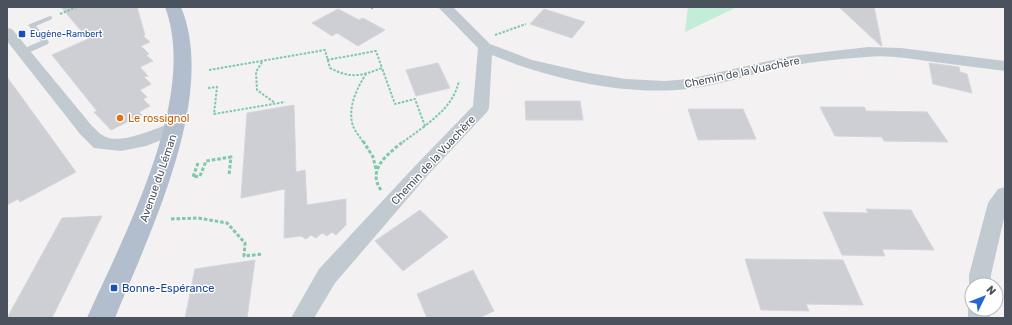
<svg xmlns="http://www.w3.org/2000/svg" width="1012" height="325" viewBox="0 0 1012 325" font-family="Rubik,sans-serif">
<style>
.green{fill:#c3edd6}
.building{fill:#cecfd5;stroke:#d5d6db}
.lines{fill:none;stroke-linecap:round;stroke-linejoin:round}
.path-far1{stroke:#7dc9aa;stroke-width:2;stroke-dasharray:2.5 1.5;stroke-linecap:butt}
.path{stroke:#7dc9aa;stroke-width:3;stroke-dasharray:3.5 2;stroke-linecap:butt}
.service{fill:#c2cad1;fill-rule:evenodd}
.minor{fill:#c2cad1;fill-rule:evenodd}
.primary{fill:#b2becd;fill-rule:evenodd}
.transit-dot{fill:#1a4fb4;stroke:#fff;stroke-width:1.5}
.food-dot{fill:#e8710a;stroke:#fff;stroke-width:1.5}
.labels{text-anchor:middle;stroke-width:3;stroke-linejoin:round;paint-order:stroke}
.far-transit-label{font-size:9px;fill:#164399;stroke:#fff;text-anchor:start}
.street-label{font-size:11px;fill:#4a525d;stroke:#fff}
.food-label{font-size:11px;fill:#c56008;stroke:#fff;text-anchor:start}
.transit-label{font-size:11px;fill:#164399;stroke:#fff;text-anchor:start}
</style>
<rect width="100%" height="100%" fill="#f3f1f1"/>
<path class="green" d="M688 7H737L685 32Z"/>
<path class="building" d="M61 7H137L145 35 143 36 150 42 141 46 149 54 146 55 153 61 140 67 148 76 144 77 151 84 140 90 147 97 143 99 150 106 139 112 142 115 111 130 94 112 97 111 52 55 88 39Z
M839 7H874L882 46H881Z
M338 9 359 20 363 18 385 30 358 46 337 33 332 36 312 23Z
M544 9 585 22 572 38 530 24Z
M438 63 450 88 416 96 406 70Z
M929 63 959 67 960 72 967 74 972 93 933 84Z
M7 77 76 172 20 202 18 199 7 205Z
M525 101H580L583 120H526Z
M294 105 296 172 305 170 307 205 346 199V225L336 235 332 232 327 236 322 233 316 238 311 235 306 239 301 236 284 238 285 189 241 198 247 113Z
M820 107H864L866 111 927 112 948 142 884 141 882 137 835 136Z
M688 109H743L756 139 698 140Z
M866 209 911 210 934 250 882 249 885 256 842 255 823 212 868 213Z
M420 210 448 237 403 271 375 241Z
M102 216 52 318H7L62 218Z
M745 259 843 260 863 305 806 304 809 311 761 310Z
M255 260 247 318H185L195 269Z
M473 270 494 311 479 318H427L417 294Z"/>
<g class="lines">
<path class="path-far1" d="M371 7 373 9
M60 14 77 7
M495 35 526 24
M327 60 376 51 382 68
M262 62 256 72 257 90 275 103
M209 70 325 50 330 68C351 79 361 76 382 68L395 104 415 99 425 126C441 113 454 102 459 81
M208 88 217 87 214 114 285 102
M363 142C360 137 355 131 353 126 347 108 357 88 366 74
M403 142 425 126"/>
<path class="path" d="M363 141 373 157 376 169
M198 163 193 177 200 176 206 161 231 157 229 175
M381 190C366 169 389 153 404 141
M171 219 198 218 227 223 245 243 244 256 263 254"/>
<path class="service" d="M50 16 52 17V19L36 26 49 42 48 44 26 54H20V50L41 41 28 25 30 24Z"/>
<path class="minor" d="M438 7H453L490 44 532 60 589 73 626 79 665 81 689 79 791 56 868 47 901 48 1005 61V71C979 68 953 64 927 61 907 58 886 55 866 57 841 59 815 61 791 66 756 72 723 85 687 89 624 96 550 79 492 55L489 108 487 112 427 176 335 283 314 318H291L319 269 415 166 473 106 478 48Z
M7 28 12 29 92 126C96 129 99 134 104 136 120 146 158 127 175 122L181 124 184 128 181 132 146 146 121 151 94 148 80 134 7 41Z
M1005 187V214L991 275V285H972V291L969 285V275L988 203 998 189Z
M972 301V309H990V318H968V309Z"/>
<path class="primary" d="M165 7H181C218 96 149 234 115 318H87C124 235 199 97 165 7Z"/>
</g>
<g class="transit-dot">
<rect x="18" y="30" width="8" height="8" rx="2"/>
<rect x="110" y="284" width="8" height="8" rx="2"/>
</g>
<circle class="food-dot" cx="120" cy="118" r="4"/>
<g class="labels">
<g class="far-transit-label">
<text x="30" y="37">Eugène-Rambert</text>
</g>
<g class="street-label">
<text transform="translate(742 72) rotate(-12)" y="4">Chemin de la Vuachère</text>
<text transform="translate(433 160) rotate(-47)" y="4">Chemin de la Vuachère</text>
<text transform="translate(158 178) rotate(-71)" y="4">Avenue du Léman</text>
</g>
<g class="food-label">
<text x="128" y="122">Le rossignol</text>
</g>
<g class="transit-label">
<text x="122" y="292">Bonne-Espérance</text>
</g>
</g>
<rect width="1012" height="325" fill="none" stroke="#4a525d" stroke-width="16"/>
<g transform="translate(984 297) rotate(47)"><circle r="19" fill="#ffffff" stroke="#b7babe"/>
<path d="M0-3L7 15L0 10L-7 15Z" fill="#2565d8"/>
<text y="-6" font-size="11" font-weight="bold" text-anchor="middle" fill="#4a525d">N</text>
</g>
</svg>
